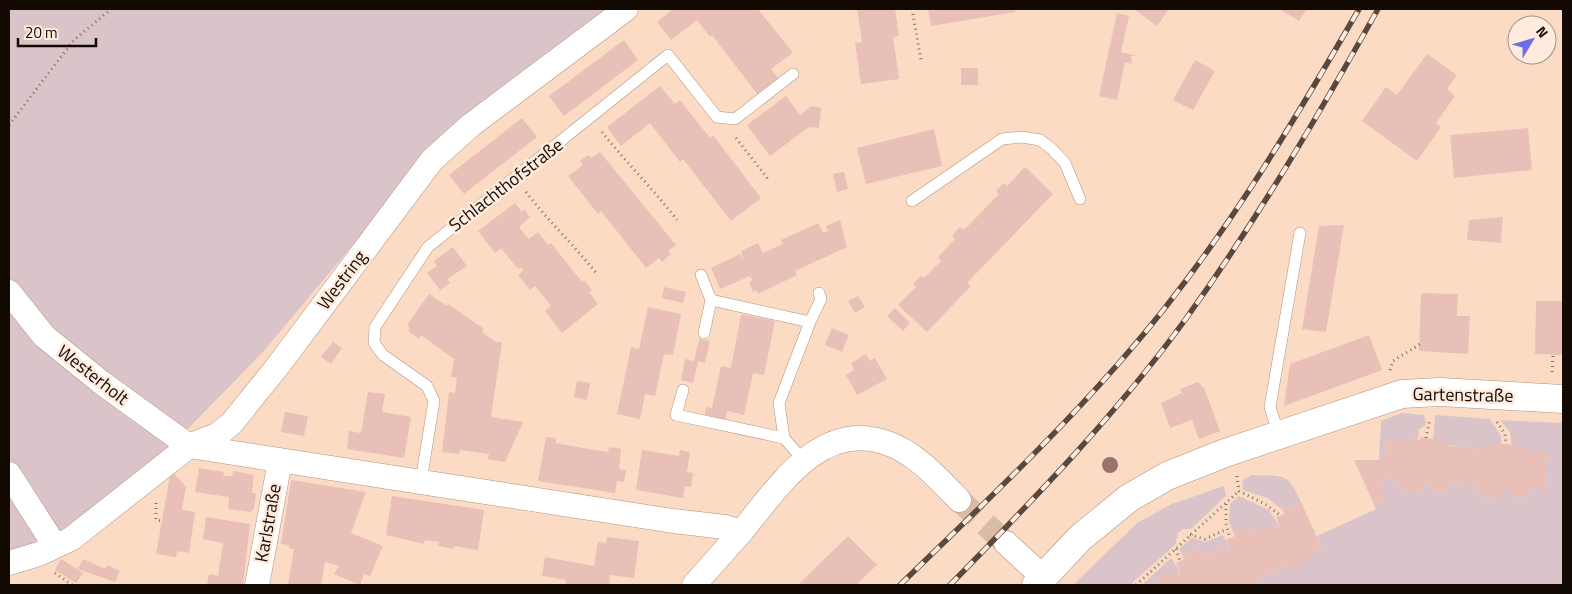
<svg xmlns="http://www.w3.org/2000/svg" width="1572" height="594" viewBox="0 0 1572 594" font-family="'Titillium Web',sans-serif">
<style>
.green{fill:#dbc4c9}
.building{fill:#e8c0b8}
.lines{fill:none;stroke-linecap:round;stroke-linejoin:round}
.street-tunnel{stroke:#d8bca6;stroke-width:24;stroke-dasharray:24 12;stroke-linecap:butt}
.lane-casing{stroke:#b0927c;stroke-width:12}
.street-casing{stroke:#b0927c;stroke-width:25}
.secondary-casing{stroke:#b0927c;stroke-width:29}
.path{stroke:#867163;stroke-width:3;stroke-dasharray:1 4;stroke-linecap:butt}
.lane{stroke:#fff;stroke-width:11}
.street{stroke:#fff;stroke-width:24}
.secondary{stroke:#fff;stroke-width:28}
.rail-casing{stroke:#59483d;stroke-width:5.5}
.rail{stroke:#feebdd;stroke-width:4;stroke-dasharray:11;stroke-linecap:butt}
.tree{fill:#9b7270}
.labels{text-anchor:middle;stroke-width:5;stroke-linejoin:round;paint-order:stroke}
.street-label{font-size:18px;fill:#140a04;stroke:#feebdd}
</style>
<rect width="100%" height="100%" fill="#fbdbc3"/>
<path class="green" d="M9 9H608L428 155 263 352 167 450 66 528 24 547 9 550Z
M1402 413 1424 415 1426 425 1419 429 1418 440 1405 439 1404 443 1386 441 1384 460H1379L1381 421Z
M1435 415 1490 419 1501 436V446L1485 445V449C1470 448 1449 447 1433 441Z
M1500 420 1563 423V585H1255L1260 583 1258 578 1271 572 1274 577 1273 571 1286 565 1288 570 1308 554 1322 548 1317 536 1376 509 1381 502 1383 477 1398 478 1397 490 1422 492 1423 484 1431 485V491L1447 492 1449 482 1462 483 1461 490H1465V483L1478 484 1477 496 1502 498 1503 490H1511V496L1528 498 1529 488 1542 489V495H1544L1547 452H1527V448L1512 447 1510 432Z
M1252 475C1285 477 1287 471 1301 502L1283 510 1267 498 1243 490 1242 480Z
M1224 486 1226 496 1191 529H1183L1178 533 1175 545 1133 582V585H1073L1137 523 1172 504Z
M1239 496 1269 510 1280 527 1277 528 1274 526 1256 535 1252 527 1233 532 1229 522 1230 504Z
M1223 535 1230 550 1227 552 1224 549 1205 557 1201 548 1183 556 1179 549 1192 538 1205 542Z
M1171 558 1181 573 1155 581 1158 585H1142Z"/>
<path class="building" d="M673 9H758L793 53 771 69 779 79 758 95 712 35 710 37 697 20 671 40 657 22Z
M857 9H895L899 36 893 37 899 79 861 84 855 43 862 42Z
M928 9H1015V12L931 26Z
M1134 9H1169L1157 26Z
M1279 9H1307L1299 21Z
M1117 13 1129 16 1121 52 1137 56H1131L1132 64 1125 62 1117 100 1099 96Z
M624 40 638 60 564 116 549 96Z
M1427 54 1457 75 1447 89 1455 96 1436 123 1441 127 1417 161 1362 121 1386 87 1397 95Z
M1195 60 1215 71 1193 110 1173 100Z
M961 68H978V85H961Z
M660 86 675 104 680 100 710 138 713 135 761 198 731 221 683 159 680 162 650 123 621 146 607 127Z
M786 96 800 115 811 106 821 108 819 128 809 127 770 156 747 125Z
M522 118 537 137 464 194 449 175Z
M1528 128 1532 170 1454 178 1450 135Z
M934 129 942 166 866 184 857 148Z
M600 152 676 245 668 251 671 254 662 262 659 258 646 268 601 211 598 214 568 176 583 165 580 161 588 155 591 158Z
M1025 167 1053 194 967 283 971 286 927 332 898 305 916 287 913 284 921 276 924 278 941 261 938 257 955 239 952 236 960 227 964 230 999 194 996 191 1004 183 1007 186Z
M844 172 848 189 837 192 833 174Z
M515 203 522 212 524 209 530 217 519 227 522 231 529 239 538 232 548 245 551 243 582 282 584 280 592 290 589 292 598 304 562 333 545 311 551 306 535 286 530 290 518 275 524 270 521 267 518 269 501 248 495 253 478 231Z
M1503 217 1501 243 1467 240 1469 220Z
M840 220 847 247 795 271 797 275 758 294 757 290 753 292 749 282 753 281 750 276 720 289 711 268 740 254 744 262 741 251 758 243 763 253 783 244 781 240 818 223 823 233 828 231 826 226Z
M1344 225 1326 332 1302 329 1319 226Z
M453 247 467 266 447 279 450 283 440 290 427 273 437 266 434 261Z
M664 287 686 292 683 303 662 298Z
M1421 293 1458 294 1457 316H1470L1468 354 1419 351Z
M429 294 447 306 448 304 484 329 482 332 496 342H502L491 417 523 422 505 462 488 459 489 454 460 450 459 454 442 452 449 392 455 393 457 377H451L454 359 421 335 419 339 408 331 410 328 407 325Z
M858 296 865 307 855 313 848 301Z
M1536 301H1563V355L1535 354Z
M648 307 681 314 673 355 664 354 655 396 645 394 640 419 617 414 631 347 639 349Z
M895 308 910 323 903 331 887 316Z
M741 314 775 321 764 375 753 373 744 415 727 411 725 423 704 418 706 407 712 408 721 366 731 368Z
M832 328 849 335 842 352 825 345Z
M1369 335 1382 370 1284 406 1290 364Z
M699 339 710 341 705 363 698 361 693 383 681 380 685 359 694 361Z
M333 342 342 348 331 364 321 357Z
M866 354 870 361 875 358 887 379 857 395 846 375 854 370 851 363Z
M577 381 590 383 587 400 574 397Z
M1198 382 1204 388 1220 431 1199 439 1192 420 1170 428 1161 403 1182 393 1180 389Z
M368 392 385 394 382 412 411 417 404 458 347 449 349 431 361 433Z
M285 412 308 416 304 436 281 432Z
M546 437 556 438V443L583 448 608 452 609 447 621 449 619 469 626 470 624 482 617 481 615 493 538 481Z
M1420 437 1447 442V446L1485 449V445L1506 444 1527 448V452H1547L1544 495H1542V489L1529 488 1528 498 1511 496V490H1503L1502 498 1477 496 1478 484 1465 483V490H1461L1462 483 1449 482 1448 492 1431 491V485L1423 484 1422 492 1397 490 1398 478 1383 477 1381 502 1376 509 1354 460H1384L1386 440 1404 443 1405 439 1420 440Z
M642 450 679 456 680 450 690 452 687 472 693 473 691 487 685 486 683 498 636 490Z
M199 468 224 472 223 476H231L234 471 254 475 252 493H256L254 509 251 512 228 509 229 497 195 492Z
M171 470 186 487 182 510 195 512 189 553 177 551 176 557 156 554Z
M291 480 366 492 351 533 383 546 370 576 364 574 360 585 334 574 339 566 321 561 325 562 321 585H288L294 549 289 548V545L281 544Z
M392 496 484 510 478 550 455 546 454 549 438 546 439 542 425 540 424 544 386 535Z
M1301 502 1322 548 1308 554 1311 560 1288 570 1286 565 1273 571 1275 576 1273 577 1271 572 1258 578 1260 583 1255 585H1158L1155 580 1175 571 1178 575 1181 573 1176 563 1184 559 1183 556 1201 548 1205 557 1224 549 1227 552 1230 550 1226 540 1235 536 1233 532 1251 525 1255 534 1274 526 1277 528 1280 527 1276 517 1284 514 1283 510Z
M206 517 250 524 243 585H207L209 574 218 576 223 543 203 539Z
M848 536 877 565 856 585H798Z
M607 537 639 541 634 578 610 575 609 585H565L566 580 542 576 545 557 594 566 598 542 606 543Z
M61 559 83 573 76 583 55 570Z
M83 559 105 569 107 565 120 571 115 582 78 569Z"/>
<g class="lines">
<path class="street-tunnel" d="M959 500 1006 543"/>
<defs>
<path id="lane" d="M912 201 1002 139 1022 137 1040 140 1052 149 1065 163 1080 199
M701 275 711 300
M810 322 821 299 819 293
M704 333 711 300 810 322 779 403 784 438
M683 390 676 415 784 438 804 461
M1279 435 1270 407 1300 233
M421 481 434 401 427 386 383 355 374 343 375 327 428 247 668 55 717 117 735 119 793 74"/>
<path id="street" d="M9 292 44 336 102 383 189 446 673 521 725 527 741 532
M9 474 55 546
M1006 543 1043 577
M9 563 39 554 71 539 189 446 217 435 231 424 277 367 432 160 471 125 626 9
M257 585 280 461
M694 585C710 567 726 549 742 531 777 489 819 421 884 442 914 451 938 478 959 500"/>
<path id="secondary" d="M1036 585 1080 538 1129 498 1167 476 1225 453 1402 394 1440 392 1563 399"/>
</defs>
<use href="#lane" class="lane-casing"/>
<use href="#street" class="street-casing"/>
<use href="#secondary" class="secondary-casing"/>
<path class="path" d="M912 9 921 60
M9 125 74 40 111 9
M602 132C626 162 653 189 677 220
M736 138 768 179
M526 192C549 222 574 245 597 274
M1390 370 1393 361 1420 344
M1552 372 1553 355
M1497 422 1505 434 1506 444
M1426 438 1430 419
M1237 476 1239 491 1265 504 1280 515
M156 503V520L161 521
M1226 504V524L1230 538
M1190 535 1205 539 1227 529
M1176 549 1180 561
M55 573 72 585
M1136 585 1239 491"/>
<use href="#lane" class="lane"/>
<use href="#street" class="street"/>
<use href="#secondary" class="secondary"/>
<defs>
<path id="rail" d="M900 585C976 511 1055 437 1125 356 1217 251 1289 130 1359 9
M950 585C1032 501 1116 415 1185 320 1257 220 1318 116 1378 9"/>
</defs>
<use href="#rail" class="rail-casing"/>
<use href="#rail" class="rail"/>
</g>
<circle class="tree" cx="1110" cy="465" r="8"/>
<g class="labels">
<g class="street-label">
<text transform="translate(506 185) rotate(-38)" y="6">Schlachthofstraße</text>
<text transform="translate(342 280) rotate(-53)" y="6">Westring</text>
<text transform="translate(93 375) rotate(38)" y="6">Westerholt</text>
<text transform="translate(1463 395) rotate(1)" y="6">Gartenstraße</text>
<text transform="translate(268 523) rotate(-80)" y="6">Karlstraße</text>
</g>
</g>
<rect width="1572" height="594" fill="none" stroke="#140a04" stroke-width="20"/>
<g transform="translate(1532 40) rotate(52)"><circle r="24" fill="#feebdd" stroke="#a09186"/>
<path d="M0-4L9 19L0 12L-9 19Z" fill="#6e6de7"/>
<text y="-8" font-size="14" font-weight="bold" text-anchor="middle" fill="#140a04">N</text>
</g>
<path d="M18 38v8h78v-8" fill="none" stroke="#140a04" stroke-width="2.5"/>
<text x="25" y="38" font-size="15" fill="#140a04" stroke="#feebdd" stroke-width="4" paint-order="stroke">20 m</text>
</svg>
